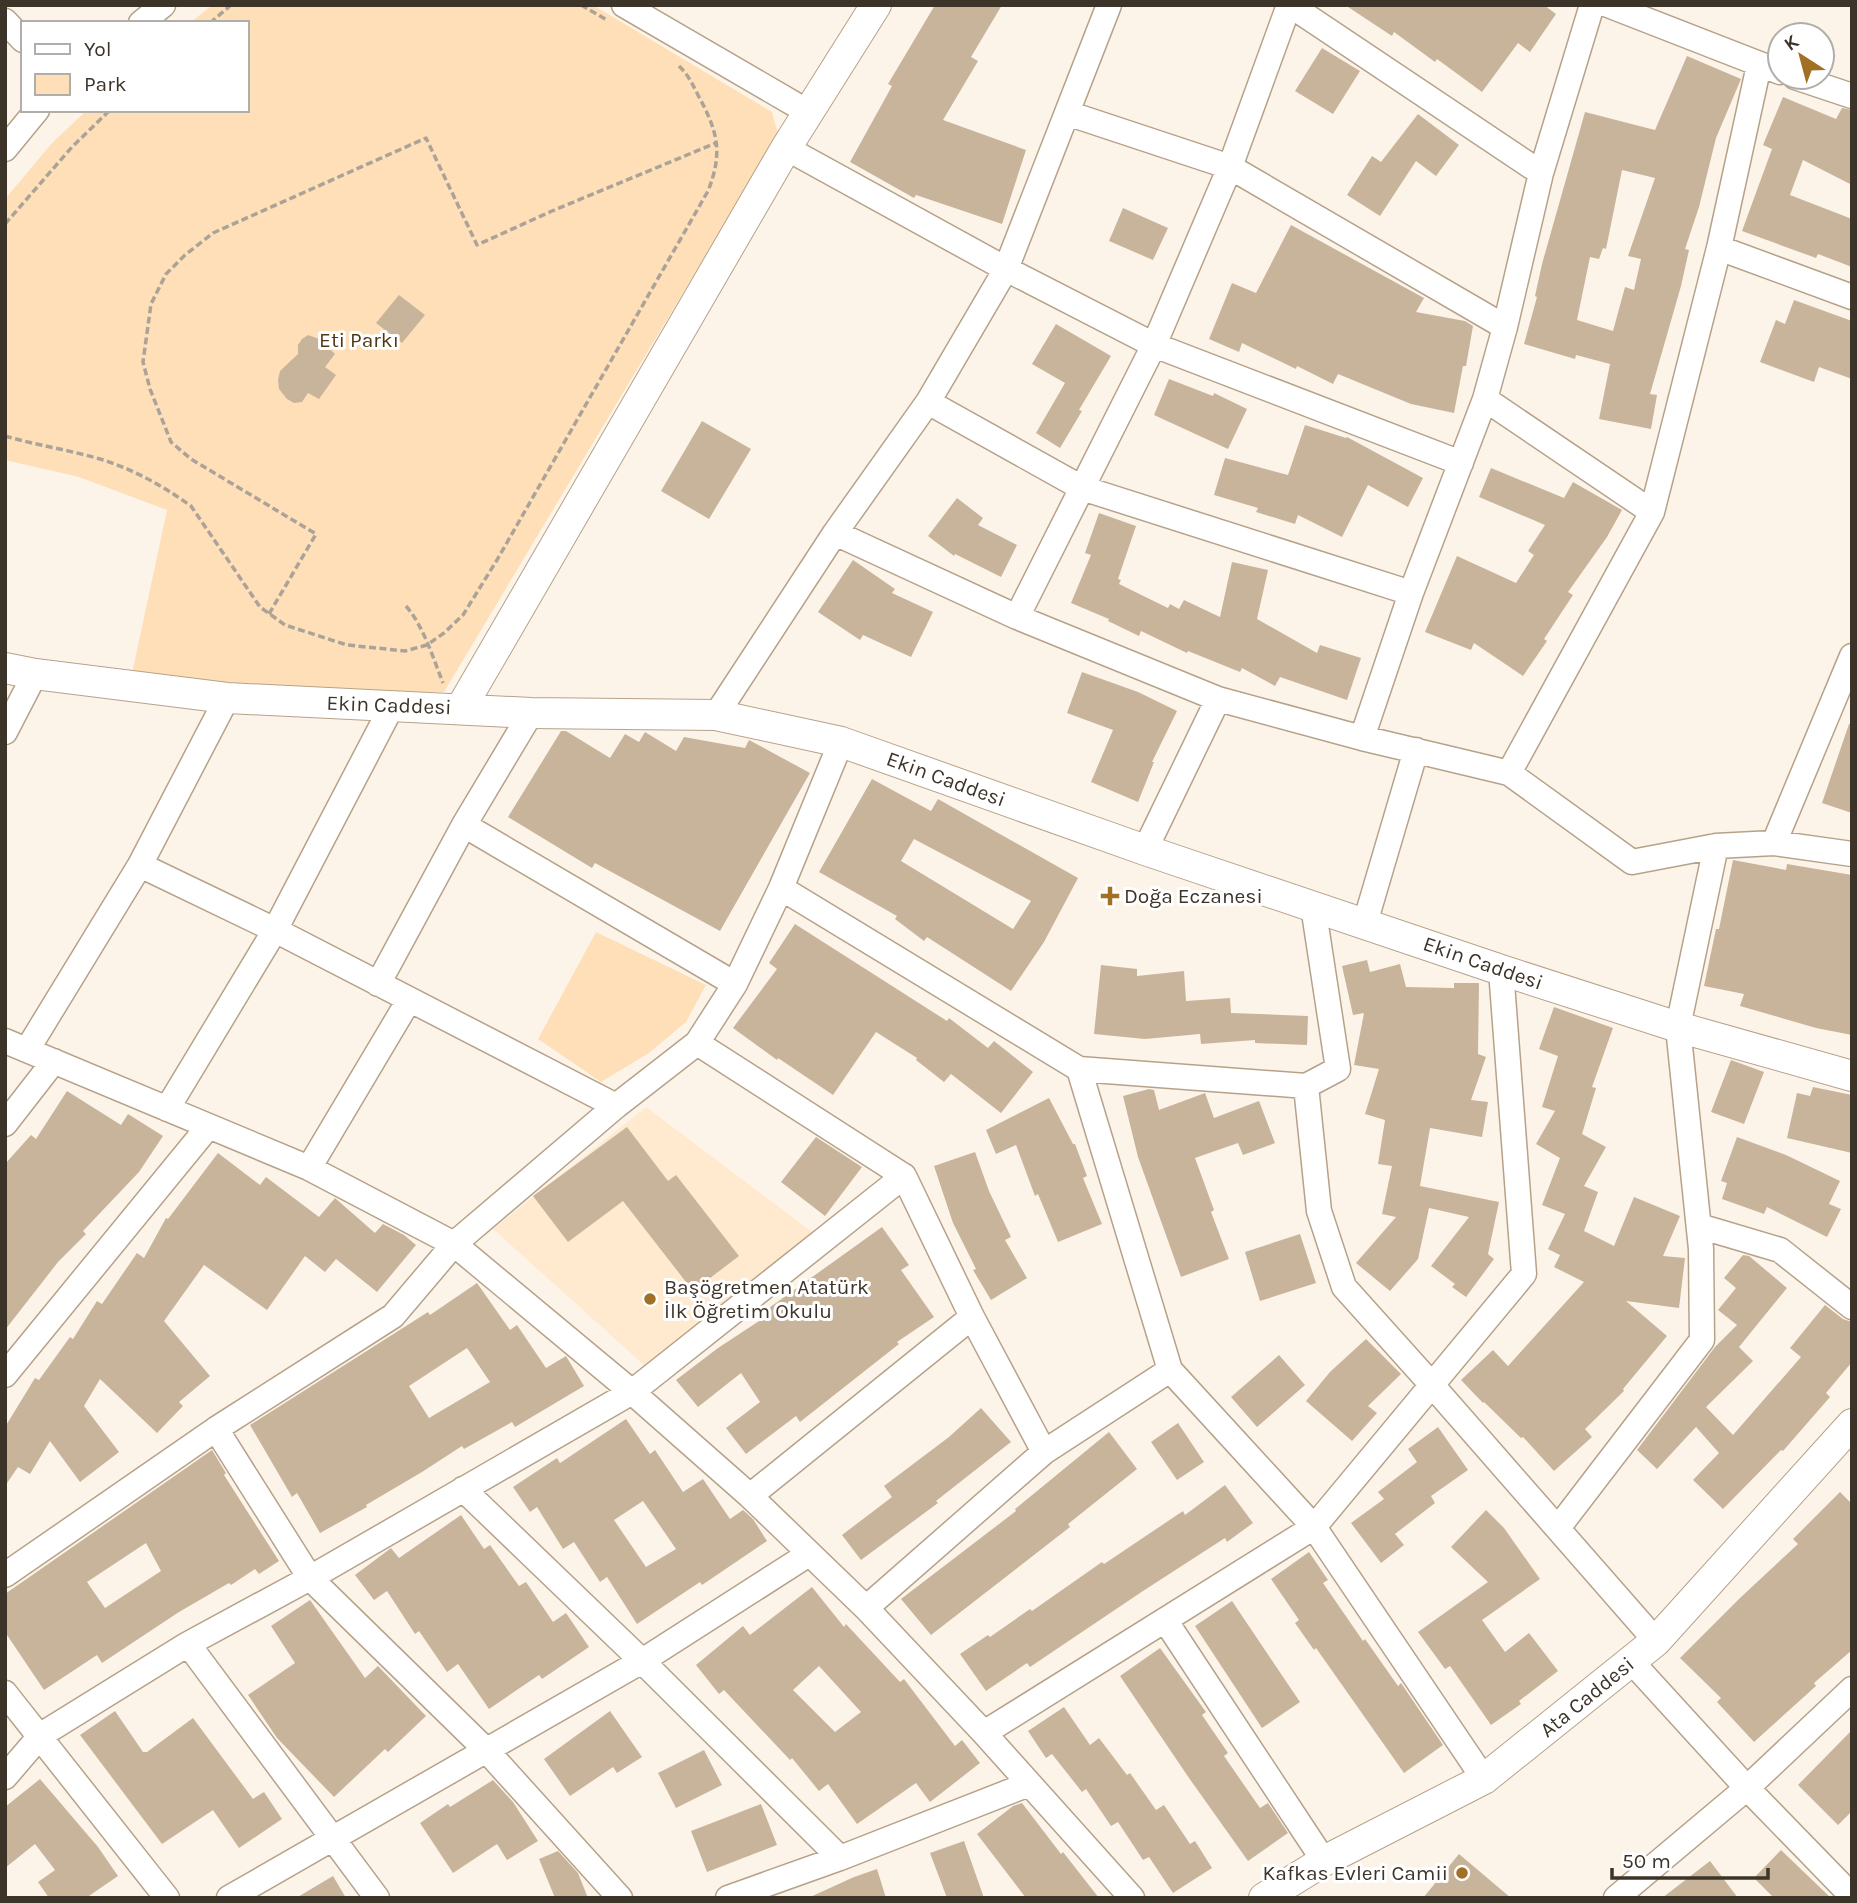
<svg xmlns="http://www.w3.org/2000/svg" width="1857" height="1903" viewBox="0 0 1857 1903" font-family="Karla,sans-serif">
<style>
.built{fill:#ffe9cf}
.green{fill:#fedfb8}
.building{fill:#c8b49a;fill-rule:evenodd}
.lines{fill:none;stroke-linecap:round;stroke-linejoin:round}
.minor-casing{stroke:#b6a289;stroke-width:27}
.tertiary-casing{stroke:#b6a289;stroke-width:32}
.path{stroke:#aca398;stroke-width:3.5;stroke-dasharray:7 3.5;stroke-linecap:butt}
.minor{stroke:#fff;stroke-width:24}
.tertiary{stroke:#fff;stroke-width:30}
.poi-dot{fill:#a17025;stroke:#fff;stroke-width:2.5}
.labels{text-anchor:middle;stroke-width:6;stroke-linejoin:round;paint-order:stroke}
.park-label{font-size:21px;fill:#523916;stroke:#fff}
.street-label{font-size:21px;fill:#3c3429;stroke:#fff}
.poi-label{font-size:21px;fill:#3c3429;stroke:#fff;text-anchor:start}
</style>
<rect width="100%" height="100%" fill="#fdf4e9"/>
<path class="built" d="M646 1107 812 1232 645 1366 493 1229Z"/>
<path class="green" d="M212 5H593L772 112 778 134 444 692 293 693 131 678 167 510 79 477 5 460V199L52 143 87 110H247V23H190Z
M596 932 706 985 686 1022 649 1053 601 1082 538 1039Z"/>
<path class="building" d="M935 5H1002L971 57 978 61 943 120 1026 150 1002 224 916 195 914 198 850 162 892 86 888 84Z
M1345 5H1544L1556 14 1530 52 1518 43 1482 92 1437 59 1435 62 1394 32 1392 36Z
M1322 48 1360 71 1333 114 1295 91Z
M1687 56 1741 79 1716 138 1699 207 1685 249 1689 250 1681 286 1650 394 1657 395 1651 429 1599 419 1610 364 1576 355 1575 359 1524 344 1537 297 1535 296 1542 264 1585 112 1655 130ZM1622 170 1655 178 1628 256 1641 259 1634 290 1625 287 1613 331 1577 320 1590 257 1599 259 1603 248 1606 249Z
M1783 97 1836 119 1842 108 1852 110V185L1803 160 1790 195 1852 219V267L1818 254 1816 258 1742 231 1772 149 1763 145Z
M1418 114 1459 145 1436 176 1416 161 1380 216 1347 195 1372 156 1381 162Z
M1123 208 1168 228 1153 260 1109 241Z
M1291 225 1424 298 1416 312 1465 321 1473 326 1466 366H1463L1454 413 1411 404 1338 374 1333 384 1297 366 1296 369 1242 343 1239 352 1209 339 1232 283 1256 293Z
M399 295 425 315 402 343 376 323Z
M1794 300 1852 321V379L1819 367 1814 382 1760 362 1776 320 1785 324Z
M1056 324 1111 356 1079 410 1082 411 1060 448 1036 433 1065 383 1032 364Z
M308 335 319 339 335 354 325 367 336 375 319 399 308 393 302 402 294 403 287 399 279 389 278 380 280 371 298 354V345L302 339Z
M1169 379 1213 396 1214 393 1247 409 1228 449 1154 415Z
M702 421 751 449 709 519 661 491Z
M1305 425 1346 438 1347 437 1423 478 1408 507 1368 485 1342 537 1298 515 1295 524 1256 512 1258 508 1214 495 1225 458 1288 475Z
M1491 468 1564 498 1573 482 1622 510 1607 537 1568 592 1573 595 1544 639 1547 641 1523 676 1474 643 1471 650 1425 632 1457 556 1516 583 1534 555 1528 551 1545 525 1479 497Z
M957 498 983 518 978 525 1017 545 1001 577 955 554 954 556 928 536Z
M1099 513 1136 526 1118 579 1121 580 1119 584 1168 608 1170 604 1179 609 1184 600 1220 617 1232 562 1268 570 1257 619 1317 653 1320 645 1361 658 1347 700 1280 677 1275 686 1242 668 1240 672 1188 651 1187 653 1141 631 1139 636 1108 621 1109 619 1071 603 1091 555 1085 553Z
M853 560 895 589 892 593 933 612 911 657 863 635 860 640 818 612Z
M1082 672 1138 692 1177 711 1152 762H1154L1138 802 1091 782 1113 730 1067 713Z
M1849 724H1852V813L1822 803Z
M561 731H566L610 758 625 734 639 742 645 732 676 751 684 737 745 748 749 740 810 773 720 931 595 863 592 868 508 817Z
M872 779 931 811 938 799 1078 878 1044 942 1011 991 927 937 924 941 895 919 897 916 819 872ZM914 839 1031 901 1013 929 901 861Z
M1733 860 1786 870 1787 864 1852 875V1035L1816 1028 1740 1006 1744 994 1704 986 1716 929H1719Z
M795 924 947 1021 949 1018 988 1048 994 1041 1033 1072 1001 1113 951 1074 944 1082 916 1060 917 1058 876 1032 833 1095 778 1058 777 1060 733 1028 777 969 769 963Z
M1367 960 1370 972 1400 964 1406 987 1454 988V983H1479L1478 1054 1486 1057 1471 1100 1488 1102 1482 1137 1430 1128 1420 1186 1499 1202 1488 1254 1494 1259 1466 1297 1452 1287 1455 1284 1431 1266 1469 1217 1429 1208 1418 1259 1390 1291 1356 1263 1396 1217 1382 1214 1392 1166 1378 1164 1385 1120 1365 1114 1379 1069 1354 1065 1364 1013 1353 1015 1342 966Z
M1101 965 1137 969V976L1184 971 1186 1001 1230 998 1231 1013 1308 1016 1307 1045 1255 1043V1040L1201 1044 1200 1034 1145 1039 1094 1034Z
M1554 1007 1613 1028 1592 1087 1596 1088 1582 1134 1606 1147 1584 1186 1598 1192 1584 1231 1614 1246 1634 1197 1680 1216 1663 1256 1685 1258 1679 1308 1626 1301 1667 1336 1623 1389 1624 1391 1585 1429 1592 1437 1554 1471 1523 1437 1521 1438 1484 1402 1483 1403 1461 1380 1493 1350 1508 1366 1584 1282 1554 1267 1560 1255 1548 1249 1565 1214 1542 1205 1560 1158 1536 1144 1555 1111 1542 1107 1558 1056 1539 1049Z
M1731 1060 1764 1072 1744 1124 1711 1112Z
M1813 1087 1852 1095V1153L1787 1138 1797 1093 1810 1096Z
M1149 1089 1154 1090 1159 1110 1205 1093 1214 1118 1259 1101 1275 1143 1243 1155 1238 1143 1195 1158 1214 1210 1211 1212 1229 1259 1181 1277 1138 1157 1123 1096Z
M67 1091 121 1125 128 1114 163 1136 139 1172 83 1231 86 1234 58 1262 5 1330V1164L31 1135 36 1139Z
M1049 1098 1073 1144H1075L1087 1176 1083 1178 1102 1224 1058 1242 1038 1194 1035 1196 1016 1145 996 1154 986 1130Z
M627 1127 668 1181 676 1175 739 1256 693 1291 623 1201 568 1242 533 1196Z
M816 1137 862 1167 825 1216 781 1182Z
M1737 1137 1786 1155 1840 1181 1829 1204 1841 1209 1827 1237 1767 1207 1764 1214 1722 1199 1727 1183 1721 1181Z
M975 1152 989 1191 1011 1237 1005 1240 1027 1278 991 1300 973 1270 976 1269 953 1223 934 1166Z
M218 1153 260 1185 266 1177 319 1217 335 1198 375 1233 383 1224 404 1235 416 1245 377 1292 336 1259 325 1272 305 1256 267 1310 204 1265 164 1321 210 1376 179 1402 183 1406 157 1433 100 1379 84 1406 119 1452 80 1482 50 1441 30 1474 18 1467 5 1486V1427L35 1378 39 1380 70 1337 73 1339 97 1301 102 1304 137 1253 144 1258 166 1218 168 1219Z
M882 1227 909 1265 901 1270 934 1317 897 1342 899 1344 800 1422 796 1416 746 1454 726 1428 760 1402 741 1373 698 1407 676 1380 718 1348 765 1317 762 1313Z
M1300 1234 1316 1283 1260 1301 1245 1252Z
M1743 1255 1749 1256 1787 1288 1739 1347 1753 1361 1706 1407 1733 1435 1801 1357 1790 1348 1825 1305 1843 1319 1852 1322V1362L1826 1393 1830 1397 1783 1451 1781 1450 1723 1509 1693 1480 1719 1453 1696 1427 1657 1469 1637 1450 1715 1347 1737 1325 1718 1310 1736 1288 1724 1278Z
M477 1283 510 1330 517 1325 546 1368 566 1356 584 1386 515 1427 512 1422 464 1449 462 1446 422 1472 366 1505 367 1507 320 1533 297 1493 292 1497 250 1425 428 1312 430 1315ZM467 1348 490 1382 429 1418 409 1386Z
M1366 1339 1401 1374 1368 1406 1377 1413 1352 1441 1306 1401 1330 1372Z
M1279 1355 1305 1385 1257 1427 1231 1397Z
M981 1408 1011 1442 936 1501 938 1503 861 1560 842 1535 892 1497 884 1486 949 1437Z
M626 1419 650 1454 655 1450 683 1492 703 1479 730 1519 743 1510 753 1519 767 1541 702 1585 700 1582 637 1624 607 1577 600 1582 574 1542 563 1549 537 1507 530 1512 513 1487 557 1458 560 1463ZM643 1501 676 1549 646 1567 614 1520Z
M1178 1423 1204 1462 1177 1480 1151 1442Z
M1438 1427 1468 1470 1431 1496 1435 1503 1395 1534 1404 1545 1381 1563 1351 1523 1384 1499 1378 1492 1417 1462 1408 1449Z
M1109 1432 1137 1469 1068 1524 1070 1527 931 1635 901 1599 1016 1511 1015 1509Z
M212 1450 226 1473 224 1475 279 1561 259 1574 255 1569 231 1585 229 1583 179 1612 102 1663 97 1655 44 1690 5 1632V1594ZM146 1543 161 1571 105 1608 87 1582Z
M1225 1485 1253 1523 1227 1542 1225 1538 1143 1591 1030 1667 1027 1663 986 1691 960 1654 988 1635 990 1637 1030 1609 1032 1611 1102 1562 1104 1564 1183 1511 1185 1515Z
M1840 1492 1852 1504V1650L1814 1683 1816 1686 1754 1742 1717 1702 1721 1698 1680 1658 1740 1598 1798 1544 1793 1539Z
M1486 1510 1504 1528 1540 1579 1482 1620 1505 1652 1529 1633 1558 1671 1519 1701 1521 1704 1491 1725 1450 1666 1445 1669 1418 1632 1488 1582 1451 1547Z
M461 1515 484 1549 490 1545 519 1586 526 1582 553 1622 566 1613 589 1647 542 1679 539 1675 489 1709 458 1664 447 1672 419 1631 415 1634 387 1591 374 1600 355 1575 391 1548 399 1558Z
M1309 1552 1328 1580 1323 1583 1363 1641 1365 1639 1398 1686 1401 1683 1443 1745 1404 1773 1316 1648 1314 1650 1295 1623 1299 1620 1271 1579Z
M812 1587 844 1627 846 1624 900 1682 904 1679 955 1746 962 1740 980 1763 930 1802 916 1783 857 1824 828 1784 819 1791 792 1758 790 1760 724 1690 719 1694 696 1665 743 1626 750 1635ZM819 1666 861 1712 835 1732 793 1690Z
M310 1600 365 1678 378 1666 426 1716 388 1752 385 1749 334 1797 277 1738 248 1695 295 1663 271 1626Z
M1232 1601 1300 1702 1262 1728 1195 1626Z
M1160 1648 1206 1712 1202 1715 1228 1753 1224 1756 1260 1808 1268 1803 1288 1833 1248 1861 1189 1778 1120 1676Z
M1064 1707 1090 1745 1099 1738 1127 1775 1130 1773 1156 1810 1164 1805 1190 1844 1195 1841 1212 1868 1173 1893 1149 1857 1143 1860 1118 1822 1111 1826 1086 1789 1082 1792 1052 1754 1046 1758 1028 1731Z
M115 1711 143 1752H147L193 1718 253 1799 264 1792 282 1819 239 1848 213 1810 162 1844 80 1735Z
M610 1711 642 1757 617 1773 613 1767 570 1796 544 1759Z
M1852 1730V1811L1838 1825 1798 1785Z
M704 1750 722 1785 676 1808 658 1773Z
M40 1779 98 1847 118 1876 86 1898H49L38 1882 55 1870 35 1844 5 1868V1807Z
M493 1780 513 1802 538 1841 507 1860 497 1844 453 1873 420 1823 448 1804 450 1807Z
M1022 1803 1061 1854 1063 1852 1099 1898H1026L977 1834 1013 1806Z
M761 1804 777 1845 707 1872 691 1831Z
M964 1841 984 1898H947L930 1853Z
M1781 1850 1831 1898H1774L1754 1878Z
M558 1851 578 1873 588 1898H555L539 1859Z
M1459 1854 1511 1898H1423Z
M1710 1861 1738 1898H1662Z
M877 1869 886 1898H808L854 1877Z
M333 1876 346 1898H296Z"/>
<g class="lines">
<defs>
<path id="minor" d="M624 5 808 112
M1290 5 1541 173
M1608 5 1780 72
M5 21 23 40
M141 23 163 5
M1795 77 1852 96
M1067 113 1230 167 1505 327
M786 148 1006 269 1154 345 1461 463
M5 149 37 110
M1719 248 1852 297
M1485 399 1652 512
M928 402 1082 488 1411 593
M835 533 1017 617 1218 699 1362 738 1509 773 1632 862 1716 846 1774 843 1852 854
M1017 617 1154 345 1230 167 1289 5
M716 715 835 533 928 402 1006 269 1109 5
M5 732 35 674
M1362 738 1411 593 1485 399 1505 327 1541 173 1592 5
M1509 773 1652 512 1719 248 1759 65
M464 825 735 984
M1774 843 1852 656
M1145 850 1218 699
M140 865 275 930 616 1106
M781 888 1079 1069 1170 1370 1044 1452 866 1608
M1365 923 1416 750
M378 984 464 825 531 713
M5 1041 309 1168 454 1244 632 1392 750 1496 866 1608 984 1733 1132 1898
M697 1043 904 1176 972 1317 1044 1452
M27 1050 140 865 227 698
M1079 1069 1306 1086 1338 1069 1313 906
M1306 1086 1319 1211 1344 1287 1432 1385 1656 1641
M167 1109 275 930 392 706
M5 1124 54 1061
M309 1168 409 1000
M1699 1226 1780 1250 1852 1307
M1170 1370 1314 1527 1484 1779
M5 1375 208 1127
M216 1429 310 1578 487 1751 620 1898
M463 1489 642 1661 840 1858
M750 1496 972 1317
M1558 1528 1702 1340 1701 1249 1678 1027 1716 846
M5 1575 216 1429 393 1316 454 1244 616 1106 697 1043 735 984 781 888 841 742
M1165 1620 1324 1861
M188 1644 377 1898
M1631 1661 1747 1788 1852 1896
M5 1693 167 1898
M984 1733 1314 1527 1524 1274 1501 970
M5 1777 41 1735 188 1644 310 1578 632 1392 904 1176
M229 1898 642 1661 809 1554
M728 1898 840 1858 1029 1784
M1616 1898 1747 1788 1852 1689"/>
<path id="tertiary" d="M5 668 35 674 227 698 531 713 716 715 841 742 1145 850 1501 970 1678 1027 1852 1076
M461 708 786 148 876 5
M1264 1898 1324 1861 1484 1779 1656 1641 1852 1424"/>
</defs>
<use href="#minor" class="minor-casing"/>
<use href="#tertiary" class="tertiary-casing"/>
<path class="path" d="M581 5 607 20
M210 23 231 5
M5 224 72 147 110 110
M5 436C36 445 69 450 100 459 133 469 163 486 191 506L260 607 285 625 347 645 405 651 427 645 444 633 463 615 497 560 708 191C723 153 718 132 699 97 693 85 688 74 678 65
M406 606C424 627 433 658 443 683
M269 614 316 534 191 459 171 442 150 389 143 362 151 304 166 274 185 255 213 233 426 138 477 245 552 211 716 143"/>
<use href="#minor" class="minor"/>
<use href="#tertiary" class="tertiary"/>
</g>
<g class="poi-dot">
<path d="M1106.5 885.5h7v7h7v7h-7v7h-7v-7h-7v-7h7z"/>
<circle cx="650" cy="1299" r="7"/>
<circle cx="1462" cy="1873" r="7"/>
</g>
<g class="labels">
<g class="park-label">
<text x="359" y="347">Eti Parkı</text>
</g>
<g class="street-label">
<text transform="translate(389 705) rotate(2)" y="7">Ekin Caddesi</text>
<text transform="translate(946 779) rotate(20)" y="7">Ekin Caddesi</text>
<text transform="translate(1483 963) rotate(19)" y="7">Ekin Caddesi</text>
<text transform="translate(1587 1697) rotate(-39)" y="7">Ata Caddesi</text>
</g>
<g class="poi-label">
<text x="1124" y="903">Doğa Eczanesi</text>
<text x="664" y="1294">Başögretmen Atatürk<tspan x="664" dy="24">İlk Öğretim Okulu</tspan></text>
<text x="1448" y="1880" text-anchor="end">Kafkas Evleri Camii</text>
</g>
</g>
<rect width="1857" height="1903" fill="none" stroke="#3c3429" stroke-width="14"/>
<rect x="21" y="21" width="228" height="91" fill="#ffffff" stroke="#b1aea9" stroke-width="2"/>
<rect x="35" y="44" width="35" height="10" fill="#ffffff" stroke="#b1aea9" stroke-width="2"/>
<text x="84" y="56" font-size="21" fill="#3c3429">Yol</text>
<rect x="35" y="74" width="35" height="21" fill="#fedfb8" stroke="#b1aea9" stroke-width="2"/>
<text x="84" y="91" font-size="21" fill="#3c3429">Park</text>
<g transform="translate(1801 56) rotate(324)"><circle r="33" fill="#ffffff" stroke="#b1aea9" stroke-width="2"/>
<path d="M0-5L12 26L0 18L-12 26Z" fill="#a17025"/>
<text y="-10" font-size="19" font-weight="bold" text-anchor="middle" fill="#3c3429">K</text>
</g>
<path d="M1612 1868v10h156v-10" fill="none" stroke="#3c3429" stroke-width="3.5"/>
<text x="1622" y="1868" font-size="21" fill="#3c3429" stroke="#ffffff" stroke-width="5" paint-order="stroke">50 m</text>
</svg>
